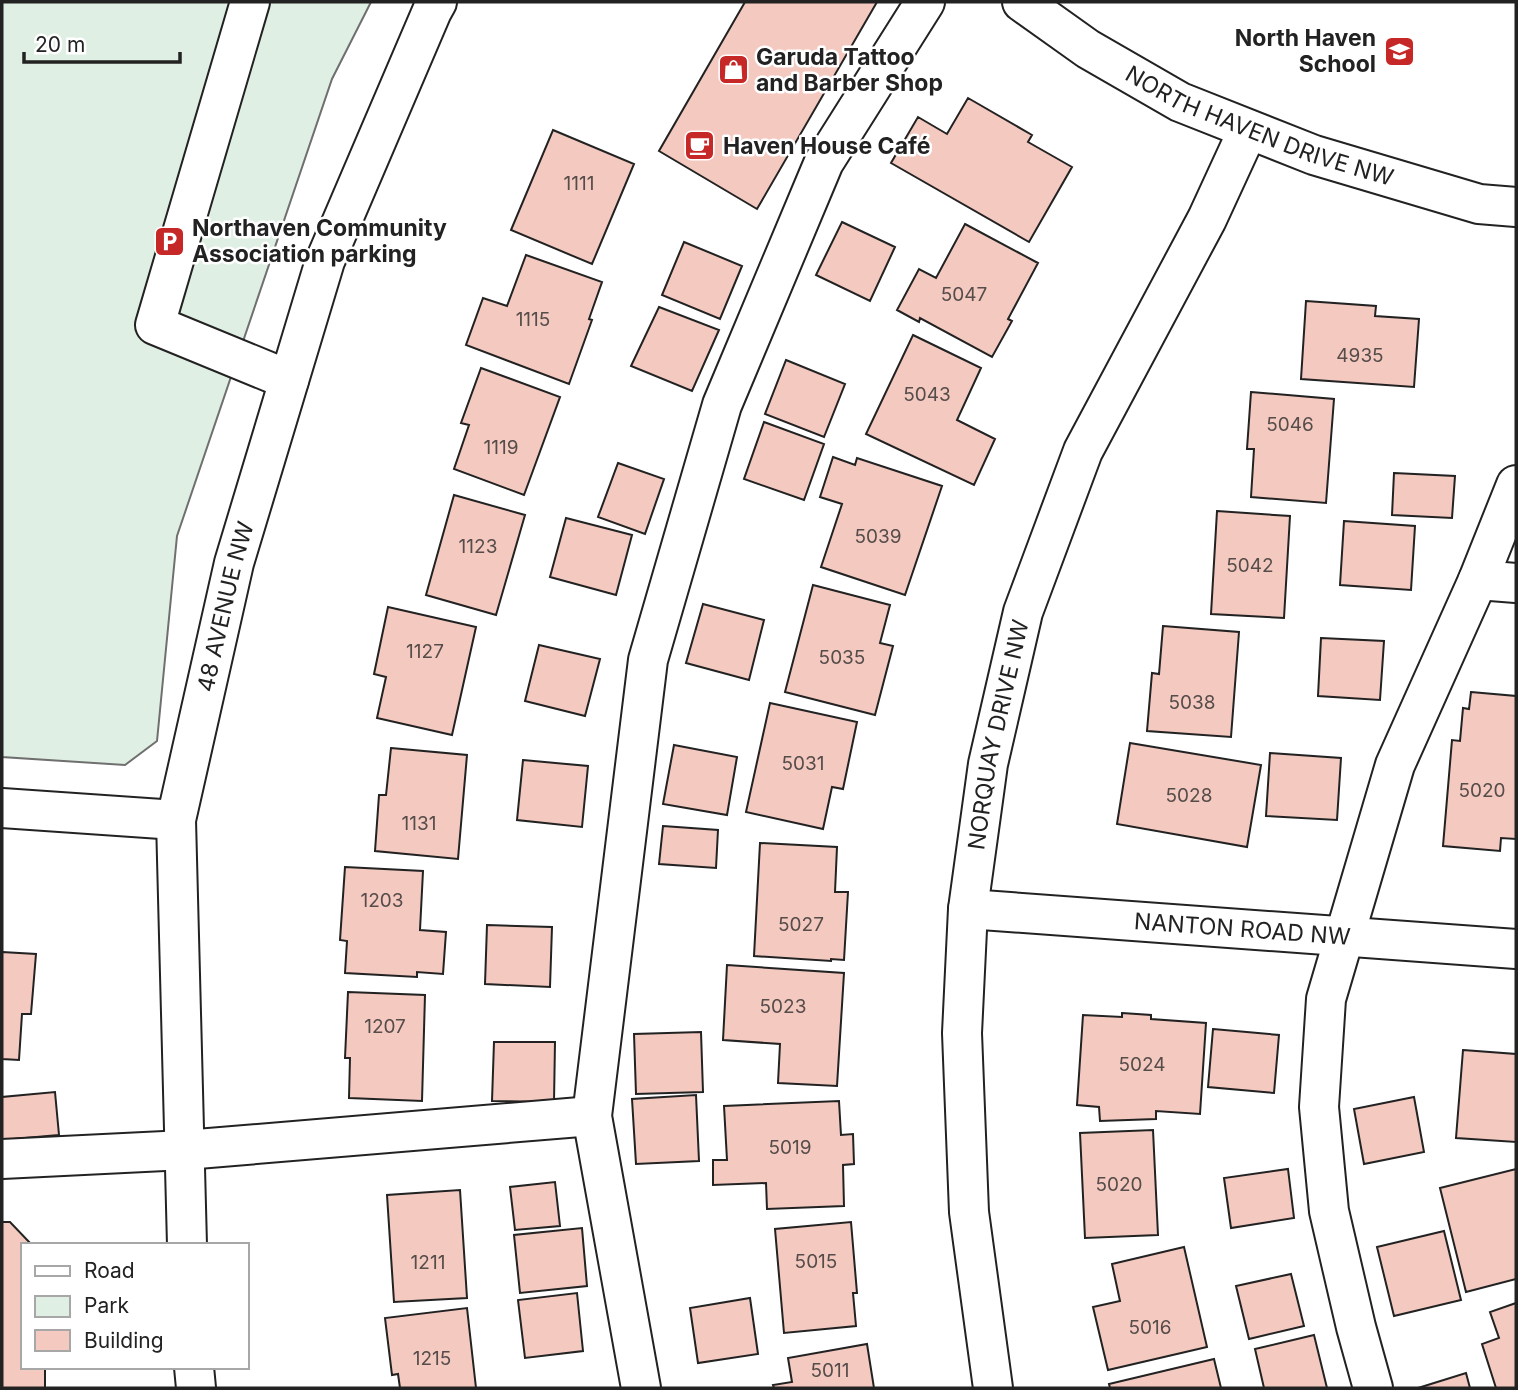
<svg xmlns="http://www.w3.org/2000/svg" width="1518" height="1390" viewBox="0 0 1518 1390" font-family="Inter,sans-serif">
<style>
.green{fill:#e0efe3;stroke:#6f6f6f;stroke-width:2}
.building{fill:#f3c9c0;stroke:#222;stroke-width:2}
.lines{fill:none;stroke-linecap:round;stroke-linejoin:round}
.minor-casing{stroke:#222;stroke-width:42}
.minor{stroke:#fff;stroke-width:38}
.labels{text-anchor:middle;stroke-width:5;stroke-linejoin:round;paint-order:stroke}
.number-label{font-size:19px;fill:#564c4a}
.poi-label{font-size:23px;font-weight:bold;fill:#222;stroke:#fff;text-anchor:start}
.street-label{font-size:23px;fill:#222;stroke:#fff}
</style>
<rect width="100%" height="100%" fill="#fff"/>
<path class="green" d="M2 2H371L332 79 177 536 157 741 125 765 2 757Z"/>
<path class="building" d="M745 2H877L757 209 659 151Z
M968 98 1032 135 1028 142 1072 167 1029 242 891 163 918 117 947 134Z
M553 130 634 164 592 264 511 230Z
M842 222 895 247 870 301 816 275Z
M965 224 1038 263 1008 319 1012 321 992 357 920 318 919 322 897 310 919 269 936 278Z
M684 242 742 266 720 319 662 295Z
M526 255 602 282 589 319 592 320 569 384 466 345 483 298 507 306Z
M1306 301 1376 306 1375 316 1419 319 1414 387 1301 379Z
M659 307 719 330 692 391 631 366Z
M913 335 981 368 957 420 995 439 974 485 866 434Z
M786 360 845 384 824 437 765 414Z
M481 368 560 397 524 495 454 469 469 425 461 423Z
M1251 392 1334 399 1326 503 1251 497 1254 449H1247Z
M764 422 824 444 804 500 744 479Z
M833 457 855 465 857 458 942 486 905 595 821 567 842 504 820 497Z
M618 463 664 479 645 534 598 517Z
M1394 473 1455 476 1452 518 1392 515Z
M454 495 525 515 496 615 426 595Z
M1217 511 1290 516 1284 618 1211 614Z
M566 518 632 535 616 595 550 577Z
M1344 521 1415 526 1411 590 1340 585Z
M813 585 890 605 880 643 893 646 875 715 785 692Z
M703 604 764 620 749 680 686 663Z
M388 607 476 627 452 735 377 718 386 677 374 674Z
M1163 626 1239 632 1231 737 1147 731 1152 673 1159 674Z
M1321 638 1384 641 1380 700 1318 696Z
M539 645 600 659 585 716 525 701Z
M1471 692 1516 696V839L1501 838 1500 851 1443 846 1452 740 1460 741 1463 708 1469 709Z
M770 703 857 722 843 789 832 787 823 829 746 812Z
M1130 743 1261 765 1247 847 1117 824Z
M674 745 737 757 727 815 663 804Z
M391 748 467 755 458 859 375 851 379 795H386Z
M1270 753 1341 758 1337 820 1266 816Z
M523 760 588 766 582 827 517 820Z
M663 826 718 830 716 868 659 864Z
M760 843 837 847 835 892H848L844 960 831 959V961L754 956Z
M345 867 423 871 420 930 446 932 443 974 417 972V977L345 973 347 941 340 940Z
M487 925 552 927 550 987 485 984Z
M2 952 36 954 31 1014H22L19 1060 2 1059Z
M727 965 844 973 837 1086 778 1083 780 1044 723 1040Z
M348 992 425 995 422 1101 349 1098 350 1058H345Z
M1122 1013 1151 1015V1019L1206 1023 1200 1114 1156 1111V1119L1100 1121 1099 1107 1077 1105 1083 1015 1122 1017Z
M1213 1029 1279 1035 1274 1093 1208 1087Z
M701 1032 703 1092 636 1094 634 1034Z
M494 1042H555L554 1102 492 1101Z
M1463 1050 1516 1054V1142L1456 1138Z
M55 1092 59 1135 2 1140V1097Z
M696 1095 699 1161 636 1164 632 1099Z
M1414 1097 1424 1152 1364 1164 1354 1109Z
M839 1101 841 1135 853 1134 854 1164 843 1165 844 1206 767 1209 766 1183 713 1185V1160H727L724 1106Z
M1153 1130 1158 1235 1085 1238 1080 1133Z
M1288 1169 1294 1218 1231 1228 1224 1178Z
M1516 1169V1279L1466 1292 1440 1188Z
M555 1182 560 1226 515 1230 510 1187Z
M460 1190 467 1298 394 1302 387 1195Z
M2 1222H10L32 1245H23V1367H60V1369H45V1388H2Z
M851 1222 857 1293H853L856 1326 784 1333 775 1229Z
M582 1228 587 1286 520 1293 514 1235Z
M1444 1231 1461 1300 1394 1316 1377 1247Z
M1184 1247 1207 1347 1108 1370 1093 1307 1120 1301 1112 1264Z
M1291 1274 1304 1326 1249 1339 1236 1286Z
M577 1293 583 1351 525 1358 518 1300Z
M750 1298 758 1354 698 1363 690 1308Z
M1516 1303V1388H1496L1482 1344 1499 1338 1490 1312Z
M467 1308 476 1388H400L398 1374 392 1375 385 1318Z
M1314 1335 1327 1388H1264L1255 1349Z
M867 1344 874 1388H774L773 1385 792 1382 788 1358Z
M1214 1359 1221 1388H1110L1109 1384Z
M1466 1373 1470 1388H1418Z"/>
<g class="lines">
<defs>
<g id="minor">
<path d="M250 2 155 325 289 380"/>
<path id="s1" d="M1022 2 1088 49 1180 102 1314 155 1479 204 1516 207"/>
<path d="M1478 580 1516 583"/>
<path d="M2 808 176 820"/>
<path id="s2" d="M968 909 1516 949"/>
<path d="M2 1159 185 1150 592 1116"/>
<path id="s3" d="M187 1245 176 820 234 563 325 261 432 11 437 2"/>
<path d="M194 1367 196 1388"/>
<path d="M641 1388 592 1116 648 660 722 405 824 162 925 2"/>
<path id="s4" d="M993 1388 969 1212 962 1033 968 909 988 764 1023 612 1083 451 1207 219 1248 130"/>
<path d="M1373 1388 1356 1327 1329 1211 1319 1107 1326 999 1395 765 1478 580 1516 485"/>
</g>
</defs>
<use href="#minor" class="minor-casing"/>
<use href="#minor" class="minor"/>
</g>
<defs>
<symbol id="school-square" viewBox="-11 -11 22 22"><rect x="-9" y="-9" width="18" height="18" rx="4" fill="#c62828" stroke="#fff"/><path d="M0-5L7-2L0 1L-7-2ZM-4 1L0 2.5L4 1V4Q0 6-4 4Z" fill="#fff"/></symbol>
<symbol id="shop-square" viewBox="-11 -11 22 22"><rect x="-9" y="-9" width="18" height="18" rx="4" fill="#c62828" stroke="#fff"/><path d="M-5-2.5h2.3a2.7 3.5 0 0 1 5.4 0H5L5.5 6h-11ZM-1.5-2.5h3a1.5 2.3 0 0 0-3 0Z" fill="#fff"/></symbol>
<symbol id="cafe-square" viewBox="-11 -11 22 22"><rect x="-9" y="-9" width="18" height="18" rx="4" fill="#c62828" stroke="#fff"/><path d="M-5.5-4.5H6V0H3Q3 3.5 0 3.5H-2.5Q-5.5 3.5-5.5 0ZM3-3.2v2h1.7v-2ZM-6 4.5H4V6H-6Z" fill="#fff"/></symbol>
<symbol id="parking-square" viewBox="-11 -11 22 22"><rect x="-9" y="-9" width="18" height="18" rx="4" fill="#c62828" stroke="#fff"/><path d="M-3.5-5.5H1a3.5 3.5 0 0 1 0 7H-1V5.5H-3.5ZM-1-3.4V-.6H.8a1.4 1.4 0 0 0 0-2.8Z" fill="#fff"/></symbol>
</defs>
<g fill-rule="evenodd">
<use href="#school-square" x="1382" y="34" width="35" height="35"/>
<use href="#shop-square" x="716" y="52" width="35" height="35"/>
<use href="#cafe-square" x="682" y="128" width="35" height="35"/>
<use href="#parking-square" x="152" y="224" width="35" height="35"/>
</g>
<g class="labels">
<g class="number-label">
<text x="579" y="190">1111</text>
<text x="964" y="301">5047</text>
<text x="533" y="326">1115</text>
<text x="1360" y="362">4935</text>
<text x="927" y="401">5043</text>
<text x="1290" y="431">5046</text>
<text x="501" y="454">1119</text>
<text x="878" y="543">5039</text>
<text x="478" y="553">1123</text>
<text x="1250" y="572">5042</text>
<text x="425" y="658">1127</text>
<text x="842" y="664">5035</text>
<text x="1192" y="709">5038</text>
<text x="803" y="770">5031</text>
<text x="1482" y="797">5020</text>
<text x="1189" y="802">5028</text>
<text x="419" y="830">1131</text>
<text x="382" y="907">1203</text>
<text x="801" y="931">5027</text>
<text x="783" y="1013">5023</text>
<text x="385" y="1033">1207</text>
<text x="1142" y="1071">5024</text>
<text x="790" y="1154">5019</text>
<text x="1119" y="1191">5020</text>
<text x="816" y="1268">5015</text>
<text x="428" y="1269">1211</text>
<text x="1150" y="1334">5016</text>
<text x="432" y="1365">1215</text>
<text x="830" y="1377">5011</text>
</g>
<g class="poi-label">
<text x="1376" y="46" text-anchor="end">North Haven<tspan x="1376" dy="26">School</tspan></text>
<text x="756" y="65">Garuda Tattoo<tspan x="756" dy="26">and Barber Shop</tspan></text>
<text x="723" y="154">Haven House Café</text>
<text x="192" y="236">Northaven Community<tspan x="192" dy="26">Association parking</tspan></text>
</g>
<g class="street-label">
<text dy="8" stroke="none"><textPath href="#s1" startOffset="270">NORTH HAVEN DRIVE NW</textPath></text>
<text dy="8" stroke="none"><textPath href="#s3" startOffset="644">48 AVENUE NW</textPath></text>
<text dy="8" stroke="none"><textPath href="#s4" startOffset="658">NORQUAY DRIVE NW</textPath></text>
<text dy="8" stroke="none"><textPath href="#s2" startOffset="275">NANTON ROAD NW</textPath></text>
</g>
</g>
<rect width="1518" height="1390" fill="none" stroke="#222222" stroke-width="7"/>
<rect x="21" y="1243" width="228" height="126" fill="#ffffff" stroke="#a7a7a7" stroke-width="2"/>
<rect x="35" y="1266" width="35" height="10" fill="#ffffff" stroke="#a7a7a7" stroke-width="2"/>
<text x="84" y="1278" font-size="21" fill="#222222">Road</text>
<rect x="35" y="1296" width="35" height="21" fill="#e0efe3" stroke="#a7a7a7" stroke-width="2"/>
<text x="84" y="1313" font-size="21" fill="#222222">Park</text>
<rect x="35" y="1330" width="35" height="21" fill="#f3c9c0" stroke="#a7a7a7" stroke-width="2"/>
<text x="84" y="1348" font-size="21" fill="#222222">Building</text>
<path d="M24 52v10h156v-10" fill="none" stroke="#222222" stroke-width="3.5"/>
<text x="35" y="52" font-size="21" fill="#222222" stroke="#ffffff" stroke-width="5" paint-order="stroke">20 m</text>
</svg>
